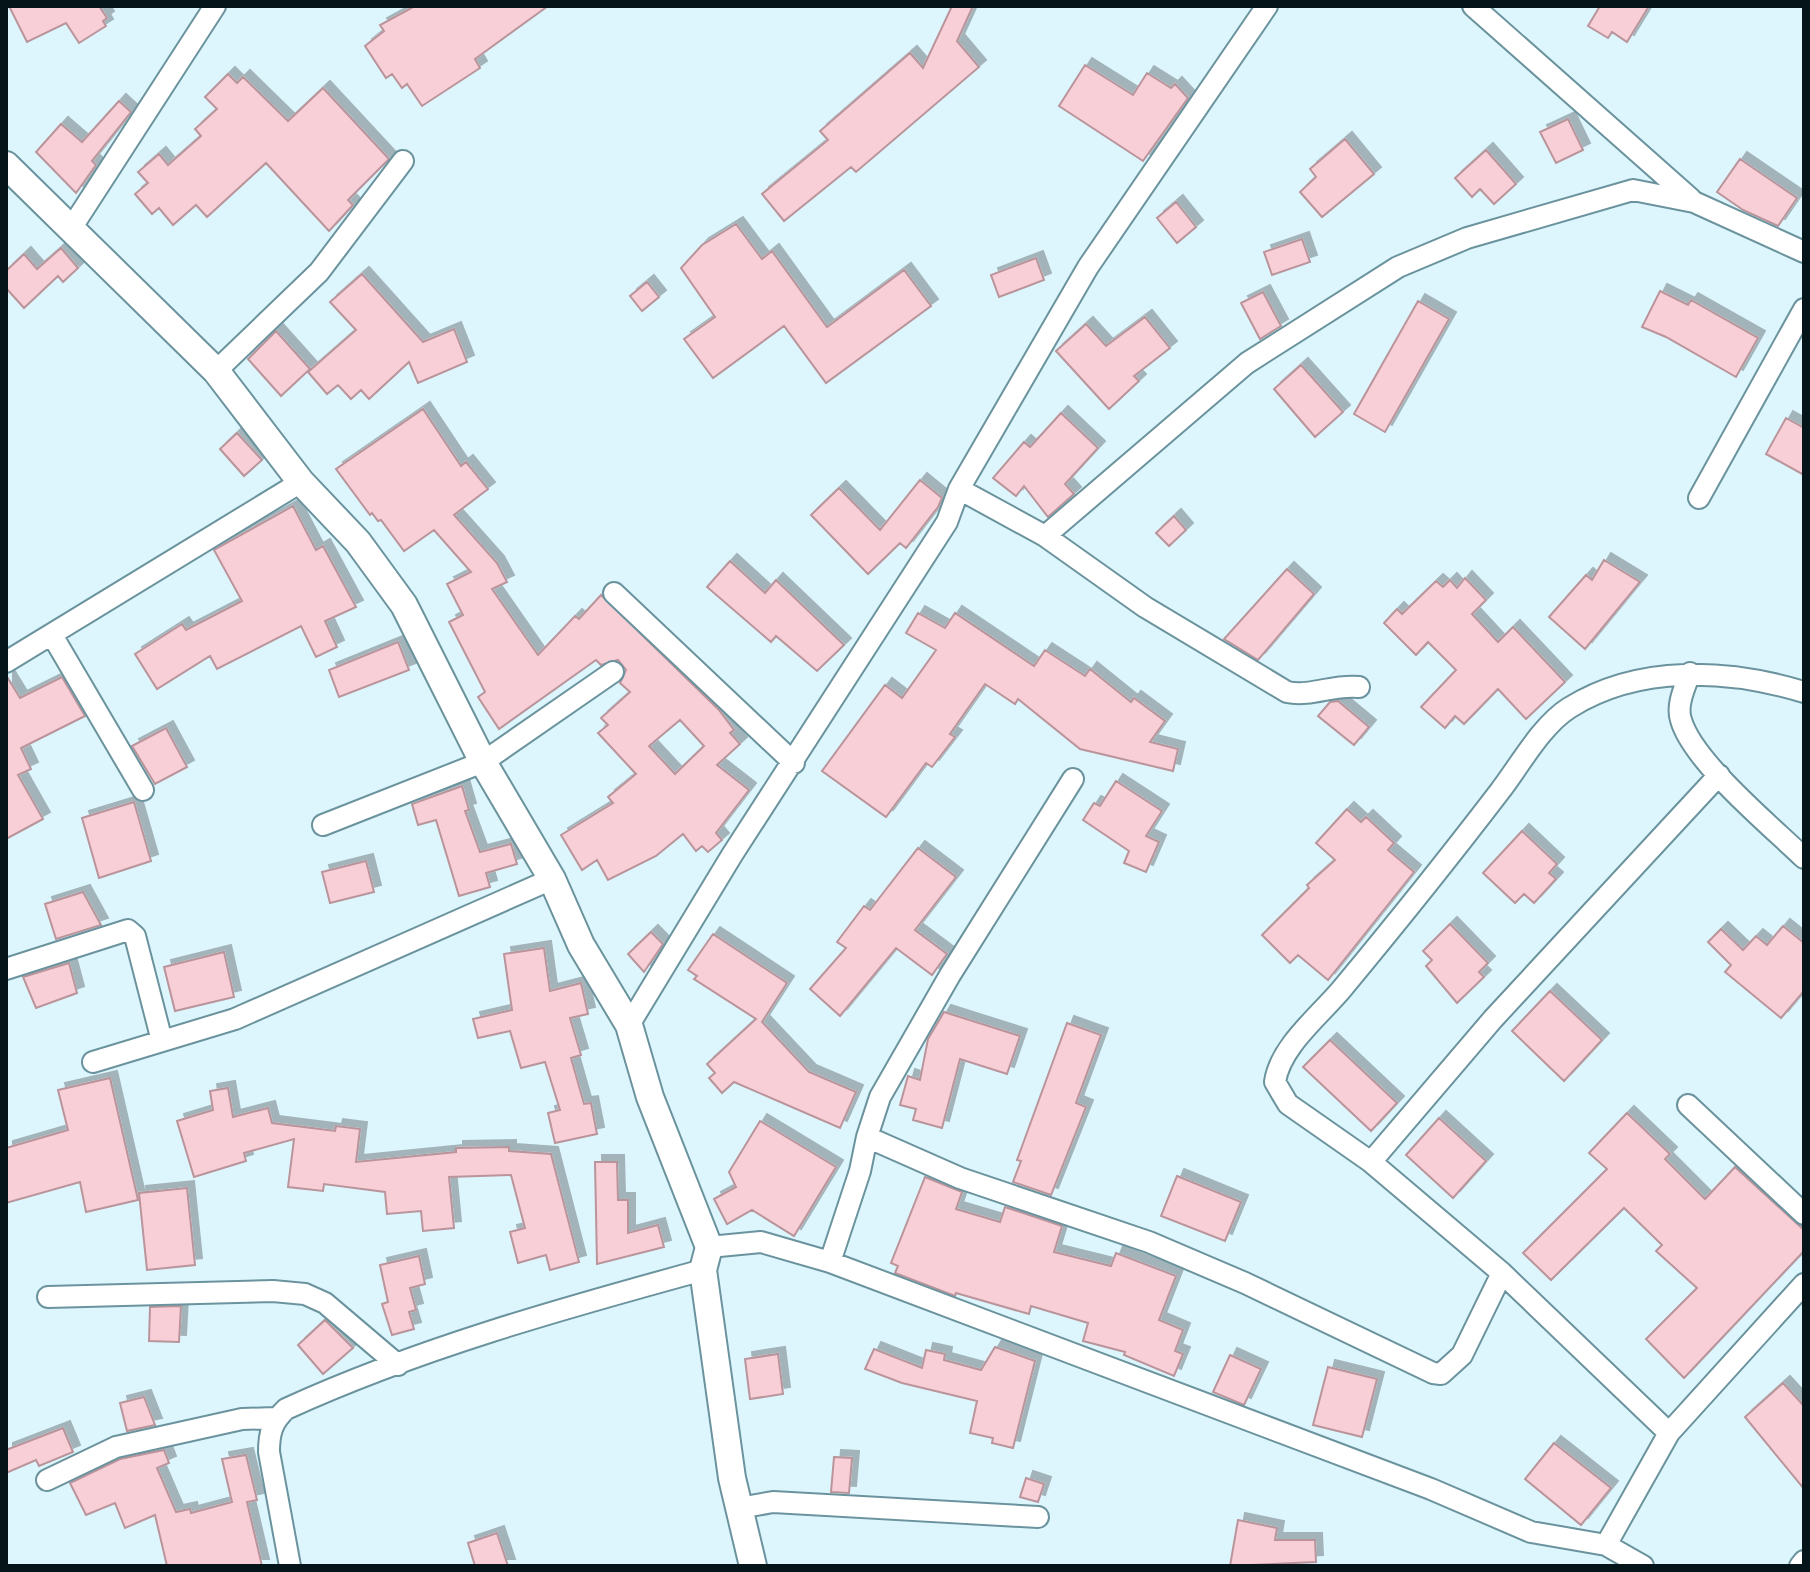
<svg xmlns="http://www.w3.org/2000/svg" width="1810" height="1572" viewBox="0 0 1810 1572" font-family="Figtree,sans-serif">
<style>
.building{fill:#f8cfd7;stroke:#ba949b;stroke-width:2;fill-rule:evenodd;filter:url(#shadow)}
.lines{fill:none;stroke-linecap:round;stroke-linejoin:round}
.minor-casing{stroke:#6b939e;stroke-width:24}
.tertiary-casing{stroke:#6b939e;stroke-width:30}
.minor{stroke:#fff;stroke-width:20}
.tertiary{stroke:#fff;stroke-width:26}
</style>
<defs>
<filter id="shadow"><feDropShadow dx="7" dy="-7" stdDeviation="0" flood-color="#0004"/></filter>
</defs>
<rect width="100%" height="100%" fill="#ddf6fd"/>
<path class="building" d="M9 6H99L107 18 103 21 106 26 79 43 66 23 27 42Z
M415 6H548L475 59 480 68 422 106 407 84 402 88 392 74 386 78 365 46 384 31 380 25Z
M952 6H973L957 41 979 67 856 172 851 167 784 221 762 194 828 140 820 131 910 53 923 68Z
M1600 6H1649L1627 42 1612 32 1608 38 1588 26Z
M1085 65 1133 95 1147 73 1171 88 1175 84 1188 98 1143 161 1059 106Z
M228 74 237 83 243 77 288 121 323 88 389 159 348 200 353 205 329 231 266 163 207 217 196 205 173 225 159 208 152 214 135 194 148 183 138 172 159 154 168 165 201 136 195 129 217 109 205 97Z
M119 101 131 112 92 161 96 165 76 193 36 152 61 124 82 142Z
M1568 119 1583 150 1556 163 1540 132Z
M1345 139 1374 174 1322 217 1300 192 1316 177 1310 169Z
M1486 150 1516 184 1494 204 1480 189 1472 197 1455 178Z
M1740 159 1797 198 1778 226 1743 210 1717 192Z
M1176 202 1196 227 1177 243 1157 218Z
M736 224 762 259 772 251 827 327 904 270 931 306 826 383 784 326 713 378 684 339 715 317 681 268 702 245Z
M1302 239 1310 262 1272 275 1264 252Z
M61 248 78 268 63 282 58 276 24 308 6 288V271L24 254 37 269Z
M1036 258 1044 280 999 297 991 275Z
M362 274 423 342 454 329 467 362 418 383 409 362 369 399 361 390 351 399 338 385 327 394 308 372 356 330 330 302Z
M647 282 659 297 642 311 630 296Z
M1660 291 1688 305 1691 300 1758 338 1736 377 1666 337 1642 327Z
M1263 292 1281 326 1260 339 1241 303Z
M1418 301 1449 319 1385 432 1354 414Z
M1145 317 1170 348 1134 376 1139 381 1109 409 1056 351 1086 324 1106 346Z
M276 331 310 369 281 396 248 359Z
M1301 365 1343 412 1315 437 1274 389Z
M423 409 461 466 466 462 488 489 454 515 497 563 507 582 492 589 538 655 575 616 579 619 601 595 719 710 734 730 730 733 740 744 717 765 749 790 716 833 722 840 708 852 702 846 696 851 683 834 656 856 608 880 597 860 582 870 561 835 613 803 608 797 636 774 598 733 608 725 601 718 630 692 620 683 626 670 618 660 601 665 596 660 499 729 478 697 485 692 449 622 463 615 447 584 471 572 434 530 404 551 381 520 378 521 372 513 370 515 336 469ZM680 720 704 746 675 774 649 746Z
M1061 413 1098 448 1065 484 1074 494 1048 517 1024 486 1016 496 993 478 1024 442 1030 447Z
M1786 418 1804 428V475L1766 454Z
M237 433 262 460 244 476 220 449Z
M920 480 942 498 938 507 906 548 900 543 868 574 811 515 839 488 880 530Z
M293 506 316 550 323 546 356 607 325 621 337 647 316 657 301 626 217 669 210 656 157 689 135 654 182 624 186 630 242 601 214 550Z
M1174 516 1186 530 1169 546 1156 533Z
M1604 560 1640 582 1585 649 1549 617 1586 575 1592 580Z
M730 561 765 593 776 580 844 645 817 671 776 636 771 642 707 587Z
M1287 569 1314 594 1258 660 1224 639Z
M1465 578 1486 600 1472 614 1498 642 1513 627 1565 682 1526 719 1498 689 1464 724 1455 716 1445 728 1421 707 1456 670 1428 642 1416 655 1384 623 1397 609 1402 614 1436 581 1443 587 1450 580 1457 588Z
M918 613 945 628 955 613 1034 666 1045 650 1085 676 1090 669 1131 702 1134 698 1165 721 1150 742 1178 749 1173 771 1080 749 1018 699 1015 704 985 684 950 734 955 737 932 767 926 763 886 817 822 771 885 685 902 698 936 650 906 633Z
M398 642 409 670 339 697 329 670Z
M6 675 20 698 62 677 85 716 21 748 31 769 18 775 43 819 6 839Z
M1338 701 1369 727 1354 745 1318 716 1330 702Z
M166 728 187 767 155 784 132 746Z
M1116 781 1162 811 1146 836 1159 842 1146 872 1124 863 1129 851 1083 820 1094 803 1100 806Z
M462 786 469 810 465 811 480 852 511 844 517 864 486 873 490 887 459 896 436 820 418 825 412 804Z
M134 802 151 861 99 878 82 818Z
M1347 809 1361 822 1366 817 1394 843 1388 850 1414 872 1328 980 1298 955 1290 963 1262 935 1309 888 1307 885 1335 860 1316 843Z
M1522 831 1557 864 1549 873 1556 879 1534 903 1524 894 1515 903 1483 873Z
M918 848 956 877 915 930 947 954 932 975 896 948 840 1016 810 989 846 948 837 942 864 906 870 910Z
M366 861 374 892 330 903 322 872Z
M83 892 101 925 56 939 45 904Z
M1450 924 1488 963 1479 972 1484 977 1457 1003 1426 966 1432 960 1423 951Z
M1783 926 1804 943V991L1781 1018 1725 972 1731 965 1708 942 1721 929 1743 950 1756 936 1767 945Z
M651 932 663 944 644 972 628 954Z
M713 934 787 983 762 1022 809 1072 856 1092 840 1128 734 1082 722 1093 709 1078 715 1073 707 1064 756 1019 694 979 697 976 688 970Z
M544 948 550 991 581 983 588 1014 570 1018 581 1055 571 1058 584 1104 591 1103 597 1134 555 1143 548 1113 560 1110 545 1062 521 1068 510 1031 478 1038 473 1019 512 1010 504 954Z
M224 952 234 997 175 1011 164 967Z
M69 963 77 993 36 1008 23 977Z
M1550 991 1602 1040 1564 1081 1512 1031Z
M944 1012 1020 1036 1007 1074 960 1059 942 1128 913 1120 916 1109 900 1105 908 1076 920 1080 928 1039Z
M1067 1023 1101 1035 1076 1103 1086 1107 1051 1195 1013 1182 1021 1161 1017 1160Z
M1330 1040 1397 1103 1371 1131 1303 1067Z
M110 1078 138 1200 86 1212 80 1182 6 1203V1148L68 1130 58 1090Z
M228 1088 233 1117 268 1108 272 1123 335 1131 336 1126 360 1129 356 1162 456 1152V1148L509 1147V1151L551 1154 579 1262 550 1270 546 1255 518 1263 510 1232 525 1228 511 1175 449 1177 454 1228 423 1231 421 1211 387 1214 385 1192 324 1184 323 1191 288 1187 294 1139 244 1153 246 1161 194 1177 177 1121 213 1110 210 1091Z
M1627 1113 1670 1154 1665 1159 1705 1199 1735 1167 1804 1230V1251L1684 1378 1646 1339 1697 1288 1656 1251 1662 1245 1624 1208 1551 1280 1523 1253 1607 1169 1589 1153Z
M1439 1118 1486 1161 1453 1198 1406 1155Z
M760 1121 836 1167 794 1236 752 1210 727 1224 714 1199 736 1187 729 1172Z
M595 1162H617L618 1200H628V1233L658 1225 664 1247 597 1264Z
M1177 1176 1241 1202 1225 1241 1161 1216Z
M925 1177 962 1192 956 1209 1000 1222 1005 1207 1062 1226 1054 1252 1111 1266 1116 1253 1176 1276 1159 1320 1183 1330 1175 1351 1183 1354 1174 1376 1124 1355 1125 1352 1083 1341 1088 1323 1031 1306 1029 1314 956 1293 955 1296 895 1273 898 1266 891 1263Z
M187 1188 195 1265 147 1270 139 1193Z
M419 1256 425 1284 410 1288 416 1310 409 1312 414 1329 392 1335 382 1304 388 1302 380 1265Z
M181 1306 179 1342 149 1341 150 1307Z
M325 1320 353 1348 323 1374 298 1345Z
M995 1347 1035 1361 1013 1448 992 1443 993 1438 970 1433 977 1401 902 1383 865 1369 874 1349 922 1368 926 1350 945 1354 944 1360 981 1370Z
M778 1354 783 1394 750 1399 745 1359Z
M1230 1355 1261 1369 1244 1405 1213 1392Z
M1328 1367 1377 1379 1362 1437 1313 1425Z
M1783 1383 1804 1406V1489L1745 1417Z
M144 1397 155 1425 127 1431 120 1403Z
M63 1428 73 1452 39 1466 36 1460 6 1473V1450Z
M1554 1443 1611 1488 1581 1525 1525 1479Z
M164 1450 169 1463 157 1468 176 1512 190 1509 191 1513 232 1502 222 1459 246 1455 257 1500 247 1502 262 1566H167L155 1515 125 1528 115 1503 86 1515 70 1483 120 1459Z
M834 1457 852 1458 849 1493 831 1492Z
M1026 1478 1044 1484 1038 1502 1020 1497Z
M1238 1520 1277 1528 1275 1540H1315L1316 1562 1230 1566Z
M497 1533 508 1566H475L468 1543Z"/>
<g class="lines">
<defs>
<path id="minor" d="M1473 6 1691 199
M72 227 215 6
M216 371 319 272 403 161
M959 489 1045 536 1247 363 1398 267 1467 238 1633 190 1694 202 1804 252
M1699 498 1804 309
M1045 536 1145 607 1287 692C1312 697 1333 684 1359 687
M614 593 794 763
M52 635 143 790
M6 662 301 482
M1690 673C1685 687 1676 705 1681 720 1693 762 1772 827 1804 858
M323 825 483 762 613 672
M6 969 128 930 135 936 162 1041
M629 1025 732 855 947 522 959 489 1088 267 1267 6
M93 1062 235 1019 552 879
M1688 1105 1804 1214
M867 1137 880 1097 950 975 1073 779
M1371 1162 1493 1019 1719 775
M709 1247 761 1242 830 1262 1431 1489 1531 1532 1606 1545 1643 1566
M830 1262 860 1171 867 1137 960 1178 1149 1242 1245 1283 1433 1373 1441 1374 1462 1355 1502 1273
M48 1297 273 1291 305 1294 325 1303 398 1365
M1669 1433 1502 1273 1371 1162 1288 1104 1275 1082C1280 1047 1318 1017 1341 990 1395 925 1448 859 1500 791 1520 765 1541 726 1569 708 1639 664 1728 669 1804 692
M47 1480 116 1447 242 1419 275 1418
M739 1508 773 1502 1038 1517
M1606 1545 1669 1433 1804 1284
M290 1566 269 1452C269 1433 272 1422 286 1409 417 1349 564 1308 703 1270
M1800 1566 1804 1561"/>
<path id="tertiary" d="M6 165 216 371 301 482 358 542 404 605 483 762 552 879 581 945 629 1025 650 1097 709 1247 703 1270 732 1478 753 1566"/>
</defs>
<use href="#minor" class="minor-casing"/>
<use href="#tertiary" class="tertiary-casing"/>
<use href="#minor" class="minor"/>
<use href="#tertiary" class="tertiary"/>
</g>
<rect width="1810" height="1572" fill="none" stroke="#051418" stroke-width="16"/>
</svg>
